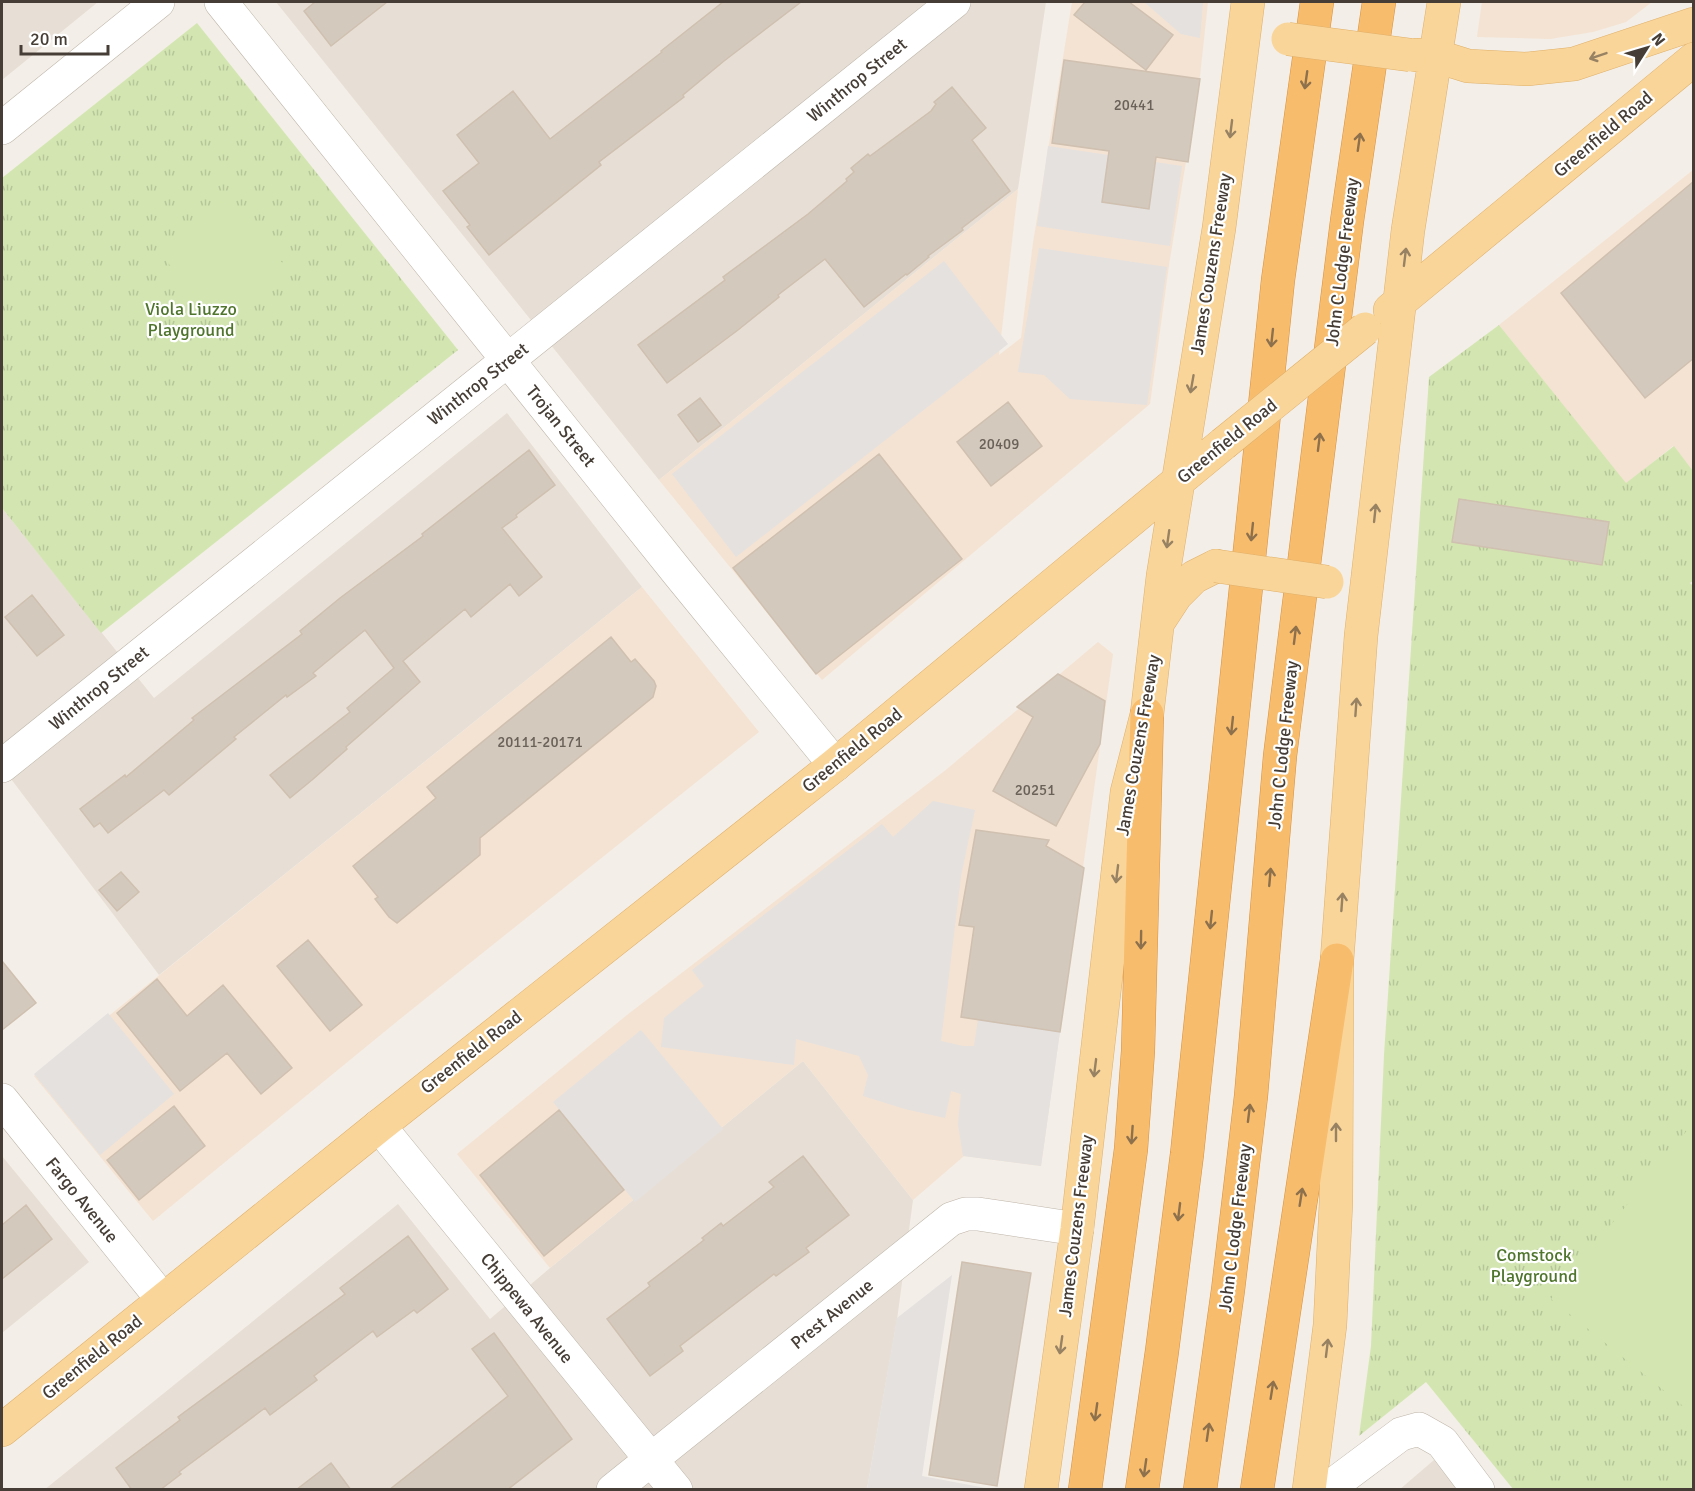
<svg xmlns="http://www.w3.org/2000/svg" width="1695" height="1491" viewBox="0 0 1695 1491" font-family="Signika,sans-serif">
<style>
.residential{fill:#e7dfd5}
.commercial{fill:#f4e3d3}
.park{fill:url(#park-tufts)}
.pitch{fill:#d3e6b1}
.parking{fill:#e4e1df}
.building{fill:#d4c9bd;stroke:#cfc0b0;stroke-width:1.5}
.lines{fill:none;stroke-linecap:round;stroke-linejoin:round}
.minor-casing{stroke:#beb5aa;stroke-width:34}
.major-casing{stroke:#dfb069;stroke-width:34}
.highway-casing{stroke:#d7903d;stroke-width:34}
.minor{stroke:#fff;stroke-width:33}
.major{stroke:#fad599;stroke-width:33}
.highway{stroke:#f8bc6d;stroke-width:33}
.major-bridge-casing{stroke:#dfb069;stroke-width:34;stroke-linecap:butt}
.major-bridge{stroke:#fad599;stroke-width:33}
.oneway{stroke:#978263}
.oneway2{stroke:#8d704c}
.labels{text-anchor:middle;stroke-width:4.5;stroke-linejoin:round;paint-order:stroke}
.number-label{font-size:15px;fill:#6a6158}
.street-label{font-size:18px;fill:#463e36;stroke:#fff}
.park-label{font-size:18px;fill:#4f752c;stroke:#fff}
</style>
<defs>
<pattern id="park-tufts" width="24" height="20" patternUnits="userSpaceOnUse" patternTransform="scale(1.5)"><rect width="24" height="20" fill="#d3e6b1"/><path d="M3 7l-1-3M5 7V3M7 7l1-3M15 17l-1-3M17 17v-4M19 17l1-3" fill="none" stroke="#b6c699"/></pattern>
</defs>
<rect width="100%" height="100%" fill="#f3eee7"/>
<path class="residential" d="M2 2H98L2 80Z
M276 2H1046L1018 189 659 480Z
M507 413 642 587 159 975 2 767V508L154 698Z
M803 1061 913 1200 897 1320 867 1489 44 1490 398 1204 490 1319 550 1268Z
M2 1156 89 1262 2 1333Z
M1434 1460 1457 1489 1399 1490Z"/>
<path class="commercial" d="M1072 2H1208L1200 76 1169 265 1150 404 822 680 659 480 1018 189 999 355 1021 338 1033 243Z
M1482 2H1652L1626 22 1593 32 1550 39 1477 37Z
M1693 170V471L1673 446 1626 484 1499 325Z
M642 587 759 732 400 1019 153 1221 34 1076Z
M1098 642 1113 654 1041 1166 964 1156 913 1200 803 1061 550 1268 457 1154 627 1015 947 769Z"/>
<path class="park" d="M197 23 458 350 101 633 2 508V178Z
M1499 325 1626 483 1674 446 1693 471 1694 580 1690 583 1694 587 1693 1489H1513L1426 1382 1359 1436 1371 1346 1384 1055 1429 377Z"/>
<path class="pitch" d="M225 199 287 268 222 325 161 255Z
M1693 1123V1414L1551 1299Z"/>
<path class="parking" d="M1144 2H1203L1200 38 1181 34Z
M1048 146 1182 166 1170 246 1037 226Z
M1039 248 1167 267 1147 405 1070 399 1044 375 1018 372Z
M944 261 1008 344 736 557 672 474Z
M933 801 975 810 961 876 941 1041 963 1046H974L978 1020 1060 1032 1041 1166 963 1156 958 1124 961 1094 951 1091 945 1118 905 1109 863 1096 868 1075 859 1056 796 1039 794 1065 661 1047 664 1018 704 986 692 970 882 824 893 837Z
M108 1013 174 1094 100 1155 34 1074Z
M641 1030 723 1129 635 1202 553 1102Z
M952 1275 922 1476 991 1489H867L897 1318Z"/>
<path class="building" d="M315 2H387L331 46 304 11Z
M723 2H801L724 61 683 95 684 97 599 162 601 165 489 255 467 227 470 225 443 191 479 163 457 135 513 91 550 139 662 52 661 51Z
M1085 2H1129L1173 35 1146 70 1074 15Z
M1064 60 1200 79 1188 162 1156 157 1149 209 1102 202 1109 151 1052 143Z
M952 87 986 128 972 140 1010 191 962 228 963 230 928 256 929 257 907 275 906 274 864 307 825 259 778 295 779 297 738 330 667 383 638 345 725 280 723 277 808 214 847 181 846 179 854 172 851 168 868 154 870 156 931 111 936 104 934 102Z
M1694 181V358L1645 398 1561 293Z
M700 398 721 425 698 442 678 415Z
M1008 402 1042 446 991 486 957 442Z
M529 450 555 485 516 515 517 517 502 528 542 577 519 596 510 584 471 617 465 609 403 661 420 682 346 747 347 749 312 780 290 798 270 775 350 712 347 708 394 668 365 630 313 673 316 676 287 697 286 695 234 737 236 739 169 795 164 790 108 833 100 823 94 827 80 809 125 775 126 777 194 720 192 718 302 634 300 631 340 598 423 536 422 534Z
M879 454 962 559 816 674 733 568Z
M1459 499 1609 522 1602 565 1452 542Z
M32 595 64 635 37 656 5 617Z
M611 637 631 662 635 659 654 681 656 686 653 697 480 838V855L397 923 389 917 375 899 378 897 353 866 436 798 427 787Z
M1058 674 1105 701 1100 744 1056 826 993 791 1033 717 1017 707Z
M976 830 1049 840 1046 846 1084 868 1060 1032 961 1017 974 927 959 925Z
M121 872 139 892 117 911 99 890Z
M308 940 362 1005 330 1031 277 966Z
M2 961 36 1003 2 1030Z
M157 979 187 1016 223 985 292 1068 261 1094 227 1053 180 1091 117 1013Z
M174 1106 205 1146 139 1200 107 1160Z
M559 1110 624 1190 544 1256 480 1175Z
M803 1156 849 1215 806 1248 809 1252 776 1276 774 1274 680 1346 683 1351 650 1376 607 1319 650 1286 648 1283 704 1240 702 1238 721 1223 723 1226 774 1187 769 1182Z
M26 1205 52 1239 2 1279V1225Z
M408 1236 448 1289 417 1313 414 1310 377 1337 373 1331 314 1376 317 1380 270 1415 265 1408 179 1472 181 1474 160 1490H132L116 1468 180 1420 178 1417 345 1294 340 1288Z
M962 1262 1031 1273 997 1486 929 1475Z
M494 1333 572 1439 507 1490H389L508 1396 472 1349Z
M331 1463 351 1490H296Z"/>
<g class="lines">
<defs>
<path id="minor" d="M221 2 679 574 835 765
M2 128 158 2
M2 766 954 2
M2 1100 163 1300
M379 1126 676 1490
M613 1490 951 1219 966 1214H978L1077 1229
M1326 1490 1401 1434 1419 1429 1442 1442 1478 1490"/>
<path id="major" d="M1416 55 1436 56 1468 66 1527 69 1574 64 1694 24
M1390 310 1694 59
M1159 621 1176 595 1194 577 1216 566
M2 1430 379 1126 835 765 1223 444
M1041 1490 1077 1229 1127 792 1147 714 1163 576 1219 228 1248 2
M1309 1490 1330 1325 1336 1202 1337 960 1361 636 1408 230 1444 2"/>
<path id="highway" d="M1085 1490 1131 1149 1138 1051 1147 714
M1142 1490 1162 1351 1187 1154 1278 280 1317 2
M1200 1490 1228 1290 1251 1096 1280 756 1347 221 1379 2
M1257 1490 1337 960"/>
</defs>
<use href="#minor" class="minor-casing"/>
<use href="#major" class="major-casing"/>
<use href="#highway" class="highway-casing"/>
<use href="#minor" class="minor"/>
<use href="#major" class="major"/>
<use href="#highway" class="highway"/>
<defs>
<path id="major-bridge" d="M1288 39 1410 55
M1223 444 1365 329
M1216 566 1327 582"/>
</defs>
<use href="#major-bridge" class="major-bridge-casing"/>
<use href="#major-bridge" class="major-bridge"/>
</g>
<defs><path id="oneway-shaft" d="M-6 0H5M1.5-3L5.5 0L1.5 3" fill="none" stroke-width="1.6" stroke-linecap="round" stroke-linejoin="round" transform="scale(1.5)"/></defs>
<g class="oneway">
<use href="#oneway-shaft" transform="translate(1598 56) rotate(161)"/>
<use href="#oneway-shaft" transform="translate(1231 129) rotate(97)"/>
<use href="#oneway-shaft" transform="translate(1405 257) rotate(-83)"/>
<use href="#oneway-shaft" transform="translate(1192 384) rotate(100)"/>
<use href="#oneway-shaft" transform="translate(1375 513) rotate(-84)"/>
<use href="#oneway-shaft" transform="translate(1168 539) rotate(98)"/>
<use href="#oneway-shaft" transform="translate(1356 707) rotate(-86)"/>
<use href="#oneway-shaft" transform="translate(1117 874) rotate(97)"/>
<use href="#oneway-shaft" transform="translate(1342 902) rotate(-86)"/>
<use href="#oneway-shaft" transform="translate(1095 1068) rotate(97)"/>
<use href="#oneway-shaft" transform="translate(1336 1132) rotate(-90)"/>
<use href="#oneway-shaft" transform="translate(1061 1345) rotate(98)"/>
<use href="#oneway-shaft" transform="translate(1327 1348) rotate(-83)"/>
</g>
<g class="oneway2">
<use href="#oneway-shaft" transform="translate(1306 80) rotate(98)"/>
<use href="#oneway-shaft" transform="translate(1359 142) rotate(-82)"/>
<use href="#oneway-shaft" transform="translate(1272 338) rotate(96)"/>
<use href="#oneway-shaft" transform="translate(1319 442) rotate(-83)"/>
<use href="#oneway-shaft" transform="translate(1252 532) rotate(96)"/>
<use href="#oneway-shaft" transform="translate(1295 635) rotate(-83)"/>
<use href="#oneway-shaft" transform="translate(1232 726) rotate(96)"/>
<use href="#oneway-shaft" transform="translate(1270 877) rotate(-85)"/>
<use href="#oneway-shaft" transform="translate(1211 920) rotate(96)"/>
<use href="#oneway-shaft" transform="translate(1141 940) rotate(91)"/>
<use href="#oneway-shaft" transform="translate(1249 1113) rotate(-83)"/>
<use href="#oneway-shaft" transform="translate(1132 1135) rotate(94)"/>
<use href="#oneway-shaft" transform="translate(1301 1197) rotate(-81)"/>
<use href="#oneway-shaft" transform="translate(1179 1212) rotate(97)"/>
<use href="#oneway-shaft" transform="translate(1272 1390) rotate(-81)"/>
<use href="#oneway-shaft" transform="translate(1096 1412) rotate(98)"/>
<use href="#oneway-shaft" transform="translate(1208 1432) rotate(-82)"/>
<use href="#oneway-shaft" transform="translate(1145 1468) rotate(98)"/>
</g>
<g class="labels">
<g class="number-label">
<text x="1134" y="110">20441</text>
<text x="999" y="449">20409</text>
<text x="540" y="747">20111-20171</text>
<text x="1035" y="795">20251</text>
</g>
<g class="street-label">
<text transform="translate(857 80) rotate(-39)" y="6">Winthrop Street</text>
<text transform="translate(1603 134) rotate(-40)" y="6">Greenfield Road</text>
<text transform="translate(1342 262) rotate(-83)" y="6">John C Lodge Freeway</text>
<text transform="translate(1211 264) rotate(-81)" y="6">James Couzens Freeway</text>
<text transform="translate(478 384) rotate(-38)" y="6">Winthrop Street</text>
<text transform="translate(561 426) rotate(51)" y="6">Trojan Street</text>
<text transform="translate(1227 441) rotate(-39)" y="6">Greenfield Road</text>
<text transform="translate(99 688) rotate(-39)" y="6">Winthrop Street</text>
<text transform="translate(1138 745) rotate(-80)" y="6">James Couzens Freeway</text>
<text transform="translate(1283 745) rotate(-84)" y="6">John C Lodge Freeway</text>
<text transform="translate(852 750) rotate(-39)" y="6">Greenfield Road</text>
<text transform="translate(471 1052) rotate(-38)" y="6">Greenfield Road</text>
<text transform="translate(82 1200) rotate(51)" y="6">Fargo Avenue</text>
<text transform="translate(1076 1226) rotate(-83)" y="6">James Couzens Freeway</text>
<text transform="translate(1235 1228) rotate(-83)" y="6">John C Lodge Freeway</text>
<text transform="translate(527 1308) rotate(51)" y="6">Chippewa Avenue</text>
<text transform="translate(832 1314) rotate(-39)" y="6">Prest Avenue</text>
<text transform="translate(92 1357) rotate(-39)" y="6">Greenfield Road</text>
</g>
<g class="park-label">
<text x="191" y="315">Viola Liuzzo<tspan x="191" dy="21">Playground</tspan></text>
<text x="1534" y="1261">Comstock<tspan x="1534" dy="21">Playground</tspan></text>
</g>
</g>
<rect width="1695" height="1491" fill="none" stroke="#463e36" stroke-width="6"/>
<g transform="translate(1647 48) rotate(53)" stroke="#ffffff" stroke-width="4.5" paint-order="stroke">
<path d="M0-4.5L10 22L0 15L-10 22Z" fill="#463e36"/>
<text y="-9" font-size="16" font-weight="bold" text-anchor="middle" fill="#463e36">N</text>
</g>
<path d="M21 45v9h87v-9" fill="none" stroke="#463e36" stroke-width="3"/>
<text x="30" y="45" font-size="18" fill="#463e36" stroke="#ffffff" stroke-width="4.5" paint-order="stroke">20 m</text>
</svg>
